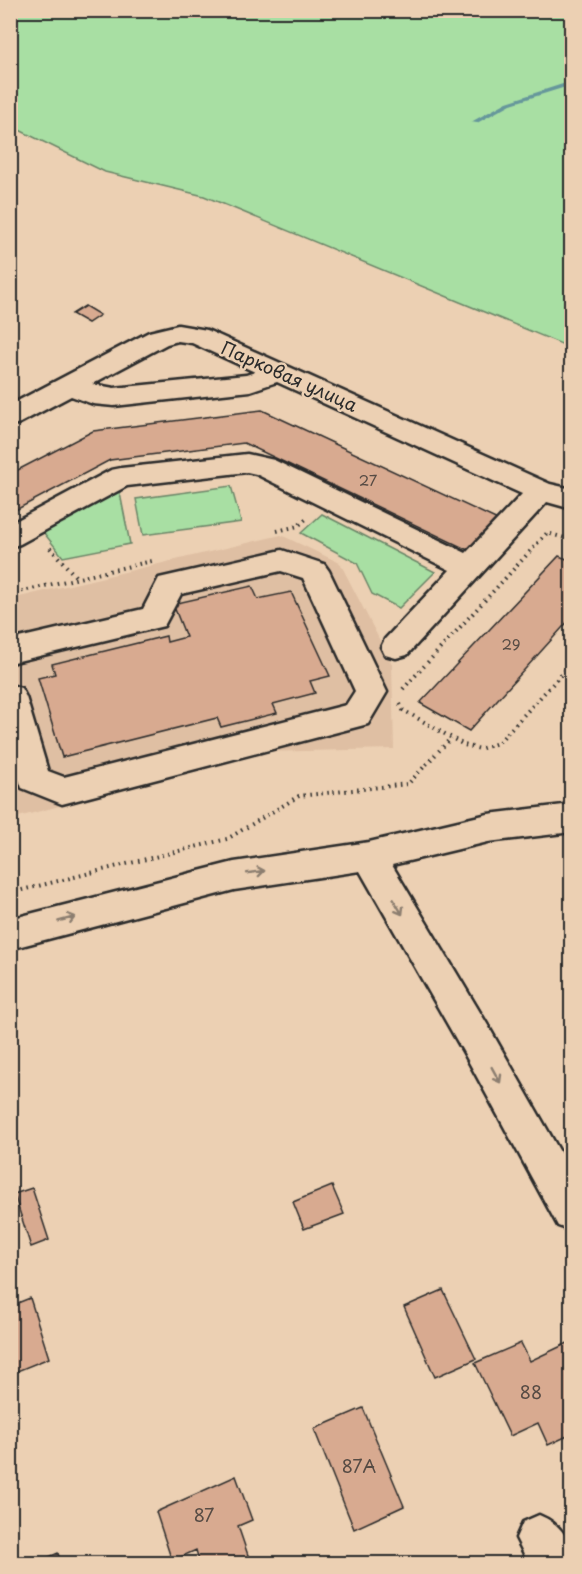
<svg xmlns="http://www.w3.org/2000/svg" width="582" height="1574" viewBox="0 0 582 1574" font-family="'Playpen Sans',sans-serif">
<style>
.built{fill:#dfbfa3}
.green{fill:#a8dfa3;stroke:#6a8567;stroke-width:1.5}
.lines{fill:none;stroke-linecap:round;stroke-linejoin:round}
.stream{fill:#66979b;fill-rule:evenodd}
.building{fill:#d8aa90;stroke:#2b2b2b;stroke-width:1.5}
.minor-casing{stroke:#2b2b2b;stroke-width:5}
.path{stroke:#2b2b2b;stroke-width:4;stroke-dasharray:1.5 4.5;stroke-linecap:butt}
.minor{fill:#ecd0b3;fill-rule:evenodd}
.oneway{stroke:#8c7e6f}
.labels{text-anchor:middle;stroke-width:5;stroke-linejoin:round;paint-order:stroke}
.number-label{font-size:15px;fill:#564b44}
.street-label{font-size:18px;fill:#2b2b2b;stroke:#ecd0b3}
.near-number-label{font-size:18px;fill:#564b44}
</style>
<rect width="100%" height="100%" fill="#ecd0b3"/>
<filter id="ink" filterUnits="userSpaceOnUse"><feTurbulence type="fractalNoise" baseFrequency=".0167" numOctaves="2"/><feDisplacementMap in="SourceGraphic" scale="12" xChannelSelector="R" yChannelSelector="G"/><feConvolveMatrix kernelMatrix="1 2 1 2 8 2 1 2 1" color-interpolation-filters="sRGB"/></filter>
<g filter="url(#ink)">
<path class="built" d="M281 535 340 563 392 664 394 749 260 752 11 819V599Z"/>
<path class="green" d="M10 11H571V348L204 196 105 172 11 126Z
M231 486 241 522 143 535 136 499Z
M119 488 130 544 63 557 40 528Z
M322 514 435 572 399 608 372 594 357 563 301 533Z"/>
<g class="lines">
<path class="stream" d="M572 81V85L511 104 477 123 471 122 507 102Z"/>
</g>
<path class="building" d="M85 306 100 315 88 323 72 314Z
M262 410 500 521 472 552 244 443 110 460 10 513V474L93 431Z
M559 556 572 561V617L469 731 420 703Z
M252 586 258 599 291 592 330 676 310 681 315 693 273 704 277 713 221 727 217 718 62 757 38 678 55 674 52 664 166 636 167 642 186 637 173 604Z
M332 1186 344 1214 304 1229 293 1202Z
M32 1188 49 1240 31 1247 14 1194Z
M443 1290 476 1359 435 1377 404 1307Z
M30 1298 49 1358 10 1374V1306Z
M570 1342 572 1434 548 1445 538 1423 510 1436 475 1363 521 1343 530 1361Z
M363 1408 404 1506 354 1529 314 1429Z
M236 1476 252 1520 238 1526 251 1564H200L196 1550 172 1561 156 1512Z
M58 1553 61 1564H33Z"/>
<g class="lines">
<defs>
<path id="minor" d="M178 325 207 330 550 484 572 489V509L547 502 407 655 396 658 385 655 381 647 385 639 450 570 256 474 247 472 127 486 20 544 10 547V524L111 470 121 468 247 454 274 460 466 553 522 494 277 382 250 391 114 406 93 404 71 396 20 423 10 426V405L149 332ZM178 341 192 343 255 372 246 375 114 388 92 384 167 344Z
M282 550 324 564 329 571 387 692 368 724 62 804 22 788 10 754V685L21 688 26 697 48 771 64 777 346 705 355 691 303 578 281 571 181 594 164 626 10 663V640L143 609 159 578Z
M572 804V832L488 842 392 865 490 1029 572 1173V1231L558 1226 464 1053 360 871 234 890 10 949V919L234 862 369 842 488 814Z
M539 1515C561 1524 572 1540 572 1564H529L516 1538 523 1522Z"/>
</defs>
<use href="#minor" class="minor-casing"/>
<path class="path" d="M277 531 298 526 307 518
M50 548 77 578
M10 594 156 560
M403 689 547 533 572 540
M400 704 403 710 464 745 480 749 498 743 572 663
M10 893 227 839 299 796 408 784 451 738"/>
<use href="#minor" class="minor"/>
</g>
<defs><path id="oneway-shaft" d="M-6 0H5M1.5-3L5.5 0L1.5 3" fill="none" stroke-width="1.6" stroke-linecap="round" stroke-linejoin="round" transform="scale(1.5)"/></defs>
<g class="oneway">
<use href="#oneway-shaft" transform="translate(256 872) rotate(-8)"/>
<use href="#oneway-shaft" transform="translate(398 907) rotate(60)"/>
<use href="#oneway-shaft" transform="translate(67 919) rotate(-15)"/>
<use href="#oneway-shaft" transform="translate(496 1075) rotate(61)"/>
</g>
</g>
<g class="labels">
<g class="number-label">
<text x="368" y="486">27</text>
<text x="511" y="650">29</text>
</g>
<g class="street-label">
<text transform="translate(289 377) rotate(24)" y="6">Парковая улица</text>
</g>
<g class="near-number-label">
<text x="531" y="1399">88</text>
<text x="359" y="1473">87А</text>
<text x="204" y="1522">87</text>
</g>
</g>
<rect width="582" height="1574" fill="none" stroke="#ecd0b3" stroke-width="36"/>
<rect x="18" y="18" width="546" height="1538" fill="none" stroke="#2b2b2b" stroke-width="2" filter="url(#ink)"/>
</svg>
